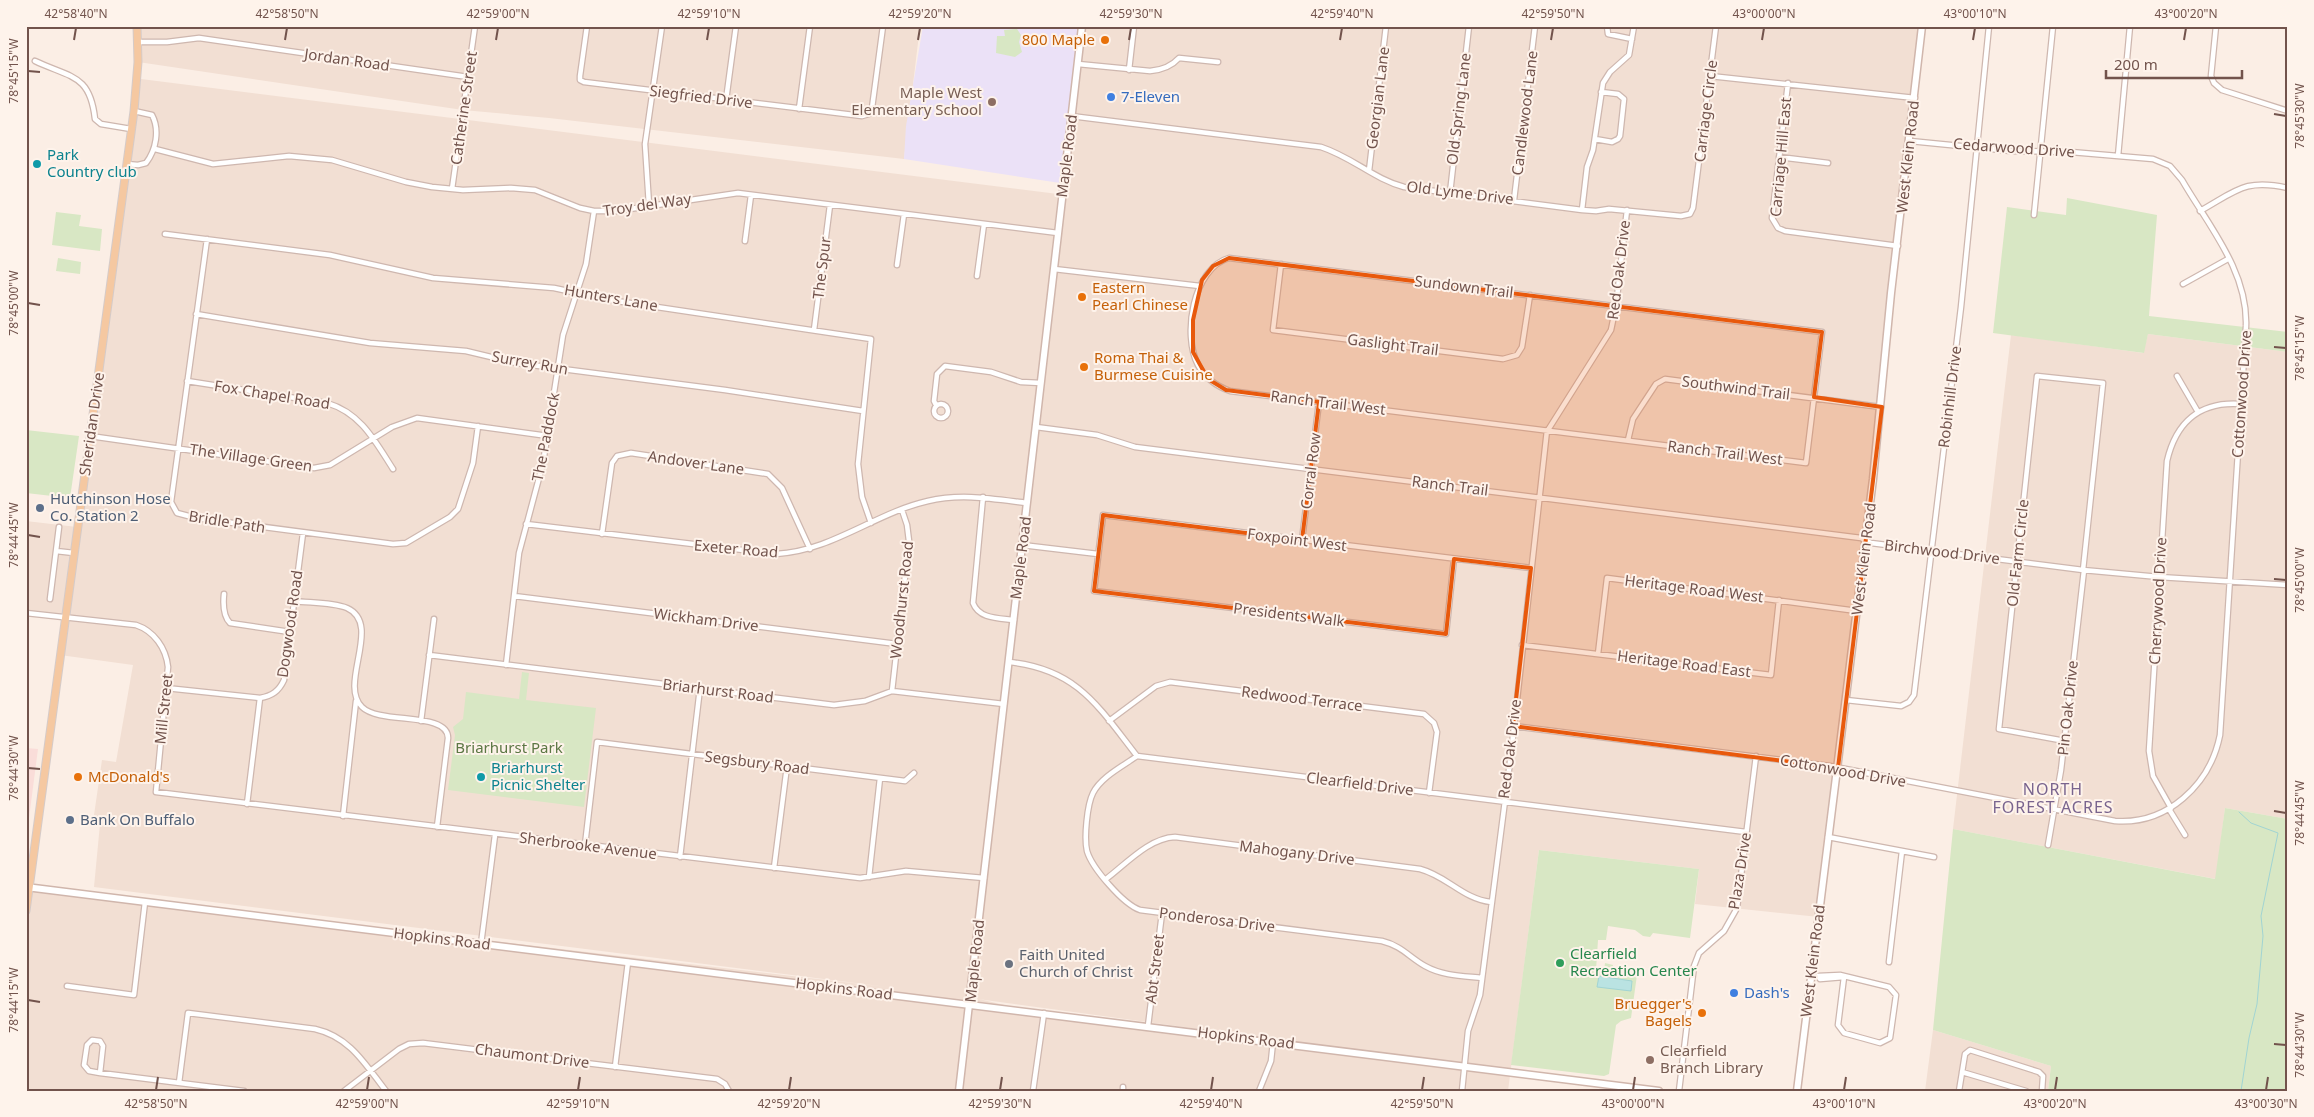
<svg xmlns="http://www.w3.org/2000/svg" width="2314" height="1117" viewBox="0 0 2314 1117" font-family="'Noto Sans',sans-serif">
<style>
.residential{fill:#f2dfd3;fill-rule:evenodd}
.commercial{fill:#faddd9}
.education{fill:#ebe1f7}
.green{fill:#d8e7c4}
.water{fill:#bae3e2;stroke:#a1d4d3}
.lines{fill:none;stroke-linecap:round;stroke-linejoin:round}
.stream{stroke:#a1d4d3;stroke-width:1}
.street-casing{stroke:#ceb7af;stroke-width:7}
.secondary-casing{stroke:#d0b6ac;stroke-width:9}
.primary-casing{stroke:#d5cbc9;stroke-width:9}
.street{stroke:#fff;stroke-width:4.5}
.secondary{stroke:#fff;stroke-width:6}
.primary{stroke:#f5c8a1;stroke-width:7}
.marked{fill:#e8590c;fill-opacity:0.2;stroke:#e8590c;stroke-width:4;stroke-linejoin:round}
.ticks{fill:none;stroke:#72534c;stroke-width:2}
.food-dot{fill:#e8710a;stroke:#fef3eb;stroke-width:2}
.shop-dot{fill:#3f7fe0;stroke:#fef3eb;stroke-width:2}
.education-dot{fill:#8d6e63;stroke:#fef3eb;stroke-width:2}
.culture-dot{fill:#0f9aa8;stroke:#fef3eb;stroke-width:2}
.service-dot{fill:#5c6f8a;stroke:#fef3eb;stroke-width:2}
.leisure-dot{fill:#2e9e5b;stroke:#fef3eb;stroke-width:2}
.worship-dot{fill:#6b7280;stroke:#fef3eb;stroke-width:2}
.labels{text-anchor:middle;stroke-width:4;stroke-linejoin:round;paint-order:stroke}
.food-label{font-size:15px;fill:#c56008;stroke:#fef3eb;text-anchor:start}
.street-label{font-size:15px;fill:#72534c;stroke:#fef3eb}
.education-label{font-size:15px;fill:#785e54;stroke:#fef3eb;text-anchor:end}
.shop-label{font-size:15px;fill:#366cbe;stroke:#fef3eb;text-anchor:start}
.culture-label{font-size:15px;fill:#0d838f;stroke:#fef3eb;text-anchor:start}
.service-label{font-size:15px;fill:#4e5e75;stroke:#fef3eb;text-anchor:start}
.park-label{font-size:15px;fill:#5c7744;stroke:#fef3eb}
.leisure-label{font-size:15px;fill:#27864d;stroke:#fef3eb;text-anchor:start}
.worship-label{font-size:15px;fill:#5b616d;stroke:#fef3eb;text-anchor:start}
.neighbourhood-label{font-size:16px;letter-spacing:1px;fill:#79648e;stroke:#fef3eb}
.neatline{fill:none;stroke:#72534c;stroke-width:2}
.ticks-label{font-size:12px;text-anchor:middle;fill:#72534c}
</style>
<rect width="100%" height="100%" fill="#fbeee5"/>
<path class="residential" d="M137 26H920L904 159 549 118 463 110 138 62Z
M1085 26H1921L1819 917 1695 904 1699 869 1539 850 1508 1091H962L969 1027 960 1091H26V915L29 887 887 987 94 887 100 824 93 822 102 760 116 762 133 665 60 655 65 617 26 613V521L77 527 123 187 141 79 1058 194 994 791ZM979 999 985 1000 1450 1063 1034 1012Z
M2148 334 2288 352V819L2225 808 2216 879 1953 829 2011 335 2143 353Z
M1933 1030 2051 1066 2048 1091H1925Z"/>
<path class="commercial" d="M26 748 38 749 26 841Z"/>
<path class="education" d="M923 26H1082L1060 183 904 159 906 126Z"/>
<path class="green" d="M1017 29 1021 35 1019 42 1022 52 1015 57 996 53 997 36H1005L1004 30Z
M2067 198 2157 215 2149 316 2288 332V352L2148 334 2144 353 1993 333 2007 207 2066 215Z
M56 212 81 215 79 226 102 229 100 251 52 245Z
M58 258 81 262 80 274 56 271Z
M26 430 79 436 70 498 26 493Z
M522 672 529 673 526 700 596 708 584 807 448 790 455 735 453 727 463 719 466 692 519 699Z
M2225 808 2288 819V1091H2048L2051 1066 1933 1030 1953 829 2215 879Z
M1539 850 1699 869 1690 938 1653 933 1650 937 1643 936 1635 930 1608 926 1606 940H1598L1596 970 1604 971 1605 963 1613 965 1612 972 1637 975 1631 1018 1621 1021 1616 1025 1609 1074 1604 1076 1511 1065Z"/>
<path class="water" d="M1599 976 1632 981 1631 991 1597 987Z"/>
<g class="lines">
<path class="stream" d="M2239 812 2251 823 2278 833 2261 916 2263 936 2257 1004 2249 1038 2241 1091"/>
<defs>
<path id="street" d="M587 26 580 76V80L584 82 862 116 869 114 872 108 883 26
M1607 26 1608 34 1632 39
M2216 26 2211 76 2214 83 2222 90 2288 111
M138 42H167L199 38 468 77
M35 61C71 78 90 74 95 119L101 124 131 129
M1078 64 1150 71C1162 70 1171 67 1179 58L1218 62
M1129 70 1134 26
M1710 76 1915 98
M1788 83 1772 218 1778 228 1785 231 1898 246
M726 100 736 26
M799 109 810 26
M1071 116 1321 147C1352 157 1374 179 1404 187L1582 210 1596 211 1609 209 1681 216 1690 214 1693 208 1716 26
M1595 139 1612 142 1618 139 1620 136 1624 99 1618 94 1601 92
M155 149 213 164 289 156 332 160 406 182 432 187 463 190 511 188 535 190 580 208 594 211H616L738 193 1058 233
M2118 156 2130 26
M1779 157 1828 163
M127 164 138 165 146 163C156 150 160 130 152 115L134 111
M1369 171 1386 26
M452 189 475 26
M1450 193 1469 26
M1514 200 1535 26
M649 205 645 144 662 26
M1582 210 1587 167 1593 150 1603 83 1610 72 1629 55 1634 26
M2200 211C2236 191 2245 178 2288 188
M2034 215 2053 26
M165 234 330 255 433 278 554 288 610 300 871 339 858 464 862 497 871 523
M207 239 171 502 177 513 196 518 393 544 406 543 450 517 458 509 473 463 478 426
M745 241 751 195
M1229 258 1822 332 1806 463 1230 391C1216 386 1205 378 1198 365 1182 335 1193 268 1229 258Z
M1281 264 1273 330 1503 359 1517 355 1522 347 1530 295
M897 265 904 214
M1054 269 1200 286
M977 276 984 224
M2183 284 2228 259
M196 314 370 343 466 351 516 363 725 390 863 411
M814 330 830 205
M2177 376 2198 412
M187 381 327 403C361 413 375 441 393 469
M934 411a7 7 0 1 1 14 0a7 7 0 1 1-14 0Z
M936 405 934 401 937 374 945 366 991 372 1021 382 1041 383
M1036 427 1097 435 1135 447 1861 538 1871 543 2083 570 2159 577 2288 585
M1548 430 1611 330 1616 306 1627 210
M90 436 314 468 330 465 392 427 417 418 548 436
M1628 440 1633 419 1656 384 1665 379 1881 407
M983 497 973 603C979 619 998 618 1014 620
M526 524 776 554C832 551 875 513 928 501 961 493 994 499 1027 503
M602 534 612 463 617 456 631 453 768 474 782 488 810 549
M1302 540 1319 402
M1022 545 1098 554
M56 551 74 553
M1454 559 1446 634 1094 591 1103 515 1531 568
M224 594C223 604 223 616 230 623L290 632
M514 596 897 644
M50 599 59 527
M294 601C310 603 332 602 347 608 383 624 338 684 362 707 380 725 448 711 448 738L437 827
M26 613 136 625C154 631 166 648 168 667L156 792 860 878 906 871 984 878
M1522 645 1771 675 1779 600
M1598 654 1607 578 1857 611
M429 655 834 705 865 701 892 691 1004 704
M1009 662C1077 669 1098 706 1137 756L1746 832
M506 665 519 553 543 463 563 335 586 264 594 211
M166 688 260 698C272 696 279 691 284 680L303 533
M892 691 909 541 907 525 902 510
M1846 700 1901 706 1909 702 1914 695 1961 307 1989 26
M421 721 434 619
M1109 721 1156 686 1170 682 1424 714 1434 723 1437 732 1429 793
M1513 726 1830 766 2115 821C2167 825 2210 785 2220 735L2246 326C2248 271 2208 225 2182 180L2170 166 2153 159 2071 152 2011 151 1910 141
M2065 741 1999 729 2037 376 2103 383 2083 570
M1137 756C1123 766 1101 777 1093 793 1087 805 1084 838 1087 851 1092 868 1123 904 1140 910L1382 941C1402 946 1409 957 1425 966 1443 976 1463 976 1482 978
M247 804 260 698
M2171 808 2153 776 2149 751 2167 461C2176 422 2200 401 2241 404
M2169 809 2185 835
M343 816 356 701
M1828 837 1934 857
M585 845 597 742 905 781 914 773
M2048 845 2061 770 2084 570
M680 857 700 688
M774 868 787 766
M869 877 880 778
M1106 879C1126 864 1149 838 1175 837L1420 869C1447 876 1463 899 1491 902
M481 944 495 835
M1889 962 1902 851
M1844 977 1838 1025 1844 1033 1880 1043 1890 1038 1896 995 1889 987 1840 975 1818 976 1820 979 1844 977
M67 986 134 995 145 902
M1148 1026 1162 913
M615 1067 628 962
M1962 1072 2026 1091
M100 1073 103 1046 100 1041 92 1040 87 1045 84 1065 89 1071 100 1073 244 1091
M179 1083 188 1013 315 1029C350 1037 365 1064 386 1091
M344 1091 399 1049 409 1044 423 1043 717 1079 725 1084 729 1091
M1033 1091 1044 1013
M1123 1091V1087
M1259 1091 1271 1061 1273 1042
M1462 1091 1468 1031 1480 995 1511 754 1547 430
M1679 1091 1694 966 1699 953 1724 931 1737 908 1756 756
M1959 1091 1965 1054 1970 1050 2039 1072 2043 1076 2042 1091"/>
<path id="secondary" d="M26 887 1659 1091
M959 1091 1082 26
M1797 1091 1873 479 1891 293 1922 26"/>
<path id="primary" d="M26 911 134 111 138 62 137 26"/>
</defs>
<use href="#street" class="street-casing"/>
<use href="#secondary" class="secondary-casing"/>
<use href="#primary" class="primary-casing"/>
<use href="#street" class="street"/>
<use href="#secondary" class="secondary"/>
<use href="#primary" class="primary"/>
</g>
<path class="marked" d="M1229 258 1822 332 1814 397 1882 407 1838 768 1513 726 1531 568 1454 559 1446 634 1094 591 1103 515 1302 540 1319 402 1226 390 1208 379 1193 352V320L1202 280 1213 266Z"/>
<path class="ticks" d="M74 40 76 28M285 40 287 28M496 40 498 28M707 40 709 28M918 40 920 28M1129 40 1131 28M1340 40 1342 28M1551 40 1553 28M1762 40 1764 28M1973 40 1975 28M2184 40 2186 28M28 71 40 72M2274 114 2286 116M28 303 40 305M2274 347 2286 348M28 535 40 537M2274 579 2286 580M28 768 40 769M2274 811 2286 813M28 1000 40 1002M2274 1044 2286 1045M156 1090 158 1077M367 1090 369 1077M578 1090 580 1077M789 1090 791 1077M1000 1090 1002 1077M1211 1090 1213 1077M1422 1090 1424 1077M1633 1090 1635 1077M1844 1090 1846 1077M2055 1090 2057 1077M2266 1090 2268 1077"/>
<g class="food-dot">
<circle cx="1105" cy="40" r="5"/>
<circle cx="1082" cy="297" r="5"/>
<circle cx="1084" cy="367" r="5"/>
<circle cx="78" cy="777" r="5"/>
<circle cx="1702" cy="1013" r="5"/>
</g>
<g class="shop-dot">
<circle cx="1111" cy="97" r="5"/>
<circle cx="1734" cy="993" r="5"/>
</g>
<g class="education-dot">
<circle cx="992" cy="102" r="5"/>
<circle cx="1650" cy="1060" r="5"/>
</g>
<g class="culture-dot">
<circle cx="37" cy="164" r="5"/>
<circle cx="481" cy="777" r="5"/>
</g>
<g class="service-dot">
<circle cx="40" cy="508" r="5"/>
<circle cx="70" cy="820" r="5"/>
</g>
<circle class="leisure-dot" cx="1560" cy="963" r="5"/>
<circle class="worship-dot" cx="1009" cy="964" r="5"/>
<g class="labels">
<g class="food-label">
<text x="1095" y="45" text-anchor="end">800 Maple</text>
<text x="1092" y="293">Eastern<tspan x="1092" dy="17">Pearl Chinese</tspan></text>
<text x="1094" y="363">Roma Thai &amp;<tspan x="1094" dy="17">Burmese Cuisine</tspan></text>
<text x="88" y="782">McDonald's</text>
<text x="1692" y="1009" text-anchor="end">Bruegger's<tspan x="1692" dy="17">Bagels</tspan></text>
</g>
<g class="street-label">
<text transform="translate(347 60) rotate(8)" y="5">Jordan Road</text>
<text transform="translate(701 97) rotate(7)" y="5">Siegfried Drive</text>
<text transform="translate(1378 98) rotate(-83)" y="5">Georgian Lane</text>
<text transform="translate(464 108) rotate(-82)" y="5">Catherine Street</text>
<text transform="translate(1459 109) rotate(-83)" y="5">Old Spring Lane</text>
<text transform="translate(1706 111) rotate(-83)" y="5">Carriage Circle</text>
<text transform="translate(1525 113) rotate(-83)" y="5">Candlewood Lane</text>
<text transform="translate(2014 148) rotate(4)" y="5">Cedarwood Drive</text>
<text transform="translate(1067 156) rotate(-83)" y="5">Maple Road</text>
<text transform="translate(1781 157) rotate(-85)" y="5">Carriage Hill East</text>
<text transform="translate(1908 157) rotate(-84)" y="5">West Klein Road</text>
<text transform="translate(1460 193) rotate(7)" y="5">Old Lyme Drive</text>
<text transform="translate(647 205) rotate(-8)" y="5">Troy del Way</text>
<text transform="translate(822 268) rotate(-83)" y="5">The Spur</text>
<text transform="translate(1619 270) rotate(-83)" y="5">Red Oak Drive</text>
<text transform="translate(1464 287) rotate(7)" y="5">Sundown Trail</text>
<text transform="translate(611 298) rotate(10)" y="5">Hunters Lane</text>
<text transform="translate(1393 345) rotate(7)" y="5">Gaslight Trail</text>
<text transform="translate(530 363) rotate(10)" y="5">Surrey Run</text>
<text transform="translate(1736 388) rotate(7)" y="5">Southwind Trail</text>
<text transform="translate(2242 394) rotate(-86)" y="5">Cottonwood Drive</text>
<text transform="translate(272 395) rotate(9)" y="5">Fox Chapel Road</text>
<text transform="translate(1950 397) rotate(-83)" y="5">Robinhill Drive</text>
<text transform="translate(1328 403) rotate(7)" y="5">Ranch Trail West</text>
<text transform="translate(92 424) rotate(-82)" y="5">Sheridan Drive</text>
<text transform="translate(546 437) rotate(-79)" y="5">The Paddock</text>
<text transform="translate(1725 453) rotate(7)" y="5">Ranch Trail West</text>
<text transform="translate(251 458) rotate(8)" y="5">The Village Green</text>
<text transform="translate(696 463) rotate(8)" y="5">Andover Lane</text>
<text transform="translate(1311 471) rotate(-83)" y="5">Corral Row</text>
<text transform="translate(1450 486) rotate(7)" y="5">Ranch Trail</text>
<text transform="translate(227 522) rotate(9)" y="5">Bridle Path</text>
<text transform="translate(1297 540) rotate(7)" y="5">Foxpoint West</text>
<text transform="translate(736 549) rotate(5)" y="5">Exeter Road</text>
<text transform="translate(1942 552) rotate(7)" y="5">Birchwood Drive</text>
<text transform="translate(2018 553) rotate(-84)" y="5">Old Farm Circle</text>
<text transform="translate(1021 558) rotate(-83)" y="5">Maple Road</text>
<text transform="translate(1864 559) rotate(-83)" y="5">West Klein Road</text>
<text transform="translate(1694 589) rotate(7)" y="5">Heritage Road West</text>
<text transform="translate(902 600) rotate(-84)" y="5">Woodhurst Road</text>
<text transform="translate(2158 601) rotate(-87)" y="5">Cherrywood Drive</text>
<text transform="translate(1289 615) rotate(7)" y="5">Presidents Walk</text>
<text transform="translate(706 620) rotate(7)" y="5">Wickham Drive</text>
<text transform="translate(290 624) rotate(-82)" y="5">Dogwood Road</text>
<text transform="translate(1684 664) rotate(7)" y="5">Heritage Road East</text>
<text transform="translate(718 691) rotate(7)" y="5">Briarhurst Road</text>
<text transform="translate(1302 699) rotate(7)" y="5">Redwood Terrace</text>
<text transform="translate(2068 708) rotate(-84)" y="5">Pin Oak Drive</text>
<text transform="translate(164 709) rotate(-84)" y="5">Mill Street</text>
<text transform="translate(1510 749) rotate(-83)" y="5">Red Oak Drive</text>
<text transform="translate(757 763) rotate(7)" y="5">Segsbury Road</text>
<text transform="translate(1843 771) rotate(10)" y="5">Cottonwood Drive</text>
<text transform="translate(1360 784) rotate(7)" y="5">Clearfield Drive</text>
<text transform="translate(588 846) rotate(7)" y="5">Sherbrooke Avenue</text>
<text transform="translate(1297 853) rotate(7)" y="5">Mahogany Drive</text>
<text transform="translate(1740 871) rotate(-81)" y="5">Plaza Drive</text>
<text transform="translate(1217 920) rotate(7)" y="5">Ponderosa Drive</text>
<text transform="translate(442 939) rotate(7)" y="5">Hopkins Road</text>
<text transform="translate(975 961) rotate(-84)" y="5">Maple Road</text>
<text transform="translate(1813 961) rotate(-83)" y="5">West Klein Road</text>
<text transform="translate(1155 969) rotate(-83)" y="5">Abt Street</text>
<text transform="translate(844 989) rotate(7)" y="5">Hopkins Road</text>
<text transform="translate(1246 1038) rotate(7)" y="5">Hopkins Road</text>
<text transform="translate(532 1056) rotate(7)" y="5">Chaumont Drive</text>
</g>
<g class="education-label">
<text x="982" y="98">Maple West<tspan x="982" dy="17">Elementary School</tspan></text>
<text x="1660" y="1056" text-anchor="start">Clearfield<tspan x="1660" dy="17">Branch Library</tspan></text>
</g>
<g class="shop-label">
<text x="1121" y="102">7-Eleven</text>
<text x="1744" y="998">Dash's</text>
</g>
<g class="culture-label">
<text x="47" y="160">Park<tspan x="47" dy="17">Country club</tspan></text>
<text x="491" y="773">Briarhurst<tspan x="491" dy="17">Picnic Shelter</tspan></text>
</g>
<g class="service-label">
<text x="50" y="504">Hutchinson Hose<tspan x="50" dy="17">Co. Station 2</tspan></text>
<text x="80" y="825">Bank On Buffalo</text>
</g>
<g class="park-label">
<text x="509" y="753">Briarhurst Park</text>
</g>
<g class="leisure-label">
<text x="1570" y="959">Clearfield<tspan x="1570" dy="17">Recreation Center</tspan></text>
</g>
<g class="worship-label">
<text x="1019" y="960">Faith United<tspan x="1019" dy="17">Church of Christ</tspan></text>
</g>
<g class="neighbourhood-label">
<text x="2053" y="795">NORTH<tspan x="2053" dy="18">FOREST ACRES</tspan></text>
</g>
</g>
<rect width="2314" height="1117" fill="none" stroke="#fef3eb" stroke-width="55"/>
<path d="M2106 70v8h136v-8" fill="none" stroke="#72534c" stroke-width="2.5"/>
<text x="2114" y="70" font-size="15" fill="#72534c" stroke="#fef3eb" stroke-width="4" paint-order="stroke">200 m</text>
<rect x="28" y="28" width="2258" height="1062" class="neatline"/>
<g class="ticks-label">
<text x="76" y="18">42°58'40"N</text>
<text x="287" y="18">42°58'50"N</text>
<text x="498" y="18">42°59'00"N</text>
<text x="709" y="18">42°59'10"N</text>
<text x="920" y="18">42°59'20"N</text>
<text x="1131" y="18">42°59'30"N</text>
<text x="1342" y="18">42°59'40"N</text>
<text x="1553" y="18">42°59'50"N</text>
<text x="1764" y="18">43°00'00"N</text>
<text x="1975" y="18">43°00'10"N</text>
<text x="2186" y="18">43°00'20"N</text>
<text transform="translate(14 71) rotate(-90)" y="4">78°45'15"W</text>
<text transform="translate(2300 116) rotate(-90)" y="4">78°45'30"W</text>
<text transform="translate(14 303) rotate(-90)" y="4">78°45'00"W</text>
<text transform="translate(2300 348) rotate(-90)" y="4">78°45'15"W</text>
<text transform="translate(14 535) rotate(-90)" y="4">78°44'45"W</text>
<text transform="translate(2300 580) rotate(-90)" y="4">78°45'00"W</text>
<text transform="translate(14 768) rotate(-90)" y="4">78°44'30"W</text>
<text transform="translate(2300 813) rotate(-90)" y="4">78°44'45"W</text>
<text transform="translate(14 1000) rotate(-90)" y="4">78°44'15"W</text>
<text transform="translate(2300 1045) rotate(-90)" y="4">78°44'30"W</text>
<text x="156" y="1108">42°58'50"N</text>
<text x="367" y="1108">42°59'00"N</text>
<text x="578" y="1108">42°59'10"N</text>
<text x="789" y="1108">42°59'20"N</text>
<text x="1000" y="1108">42°59'30"N</text>
<text x="1211" y="1108">42°59'40"N</text>
<text x="1422" y="1108">42°59'50"N</text>
<text x="1633" y="1108">43°00'00"N</text>
<text x="1844" y="1108">43°00'10"N</text>
<text x="2055" y="1108">43°00'20"N</text>
<text x="2266" y="1108">43°00'30"N</text>
</g>
</svg>
